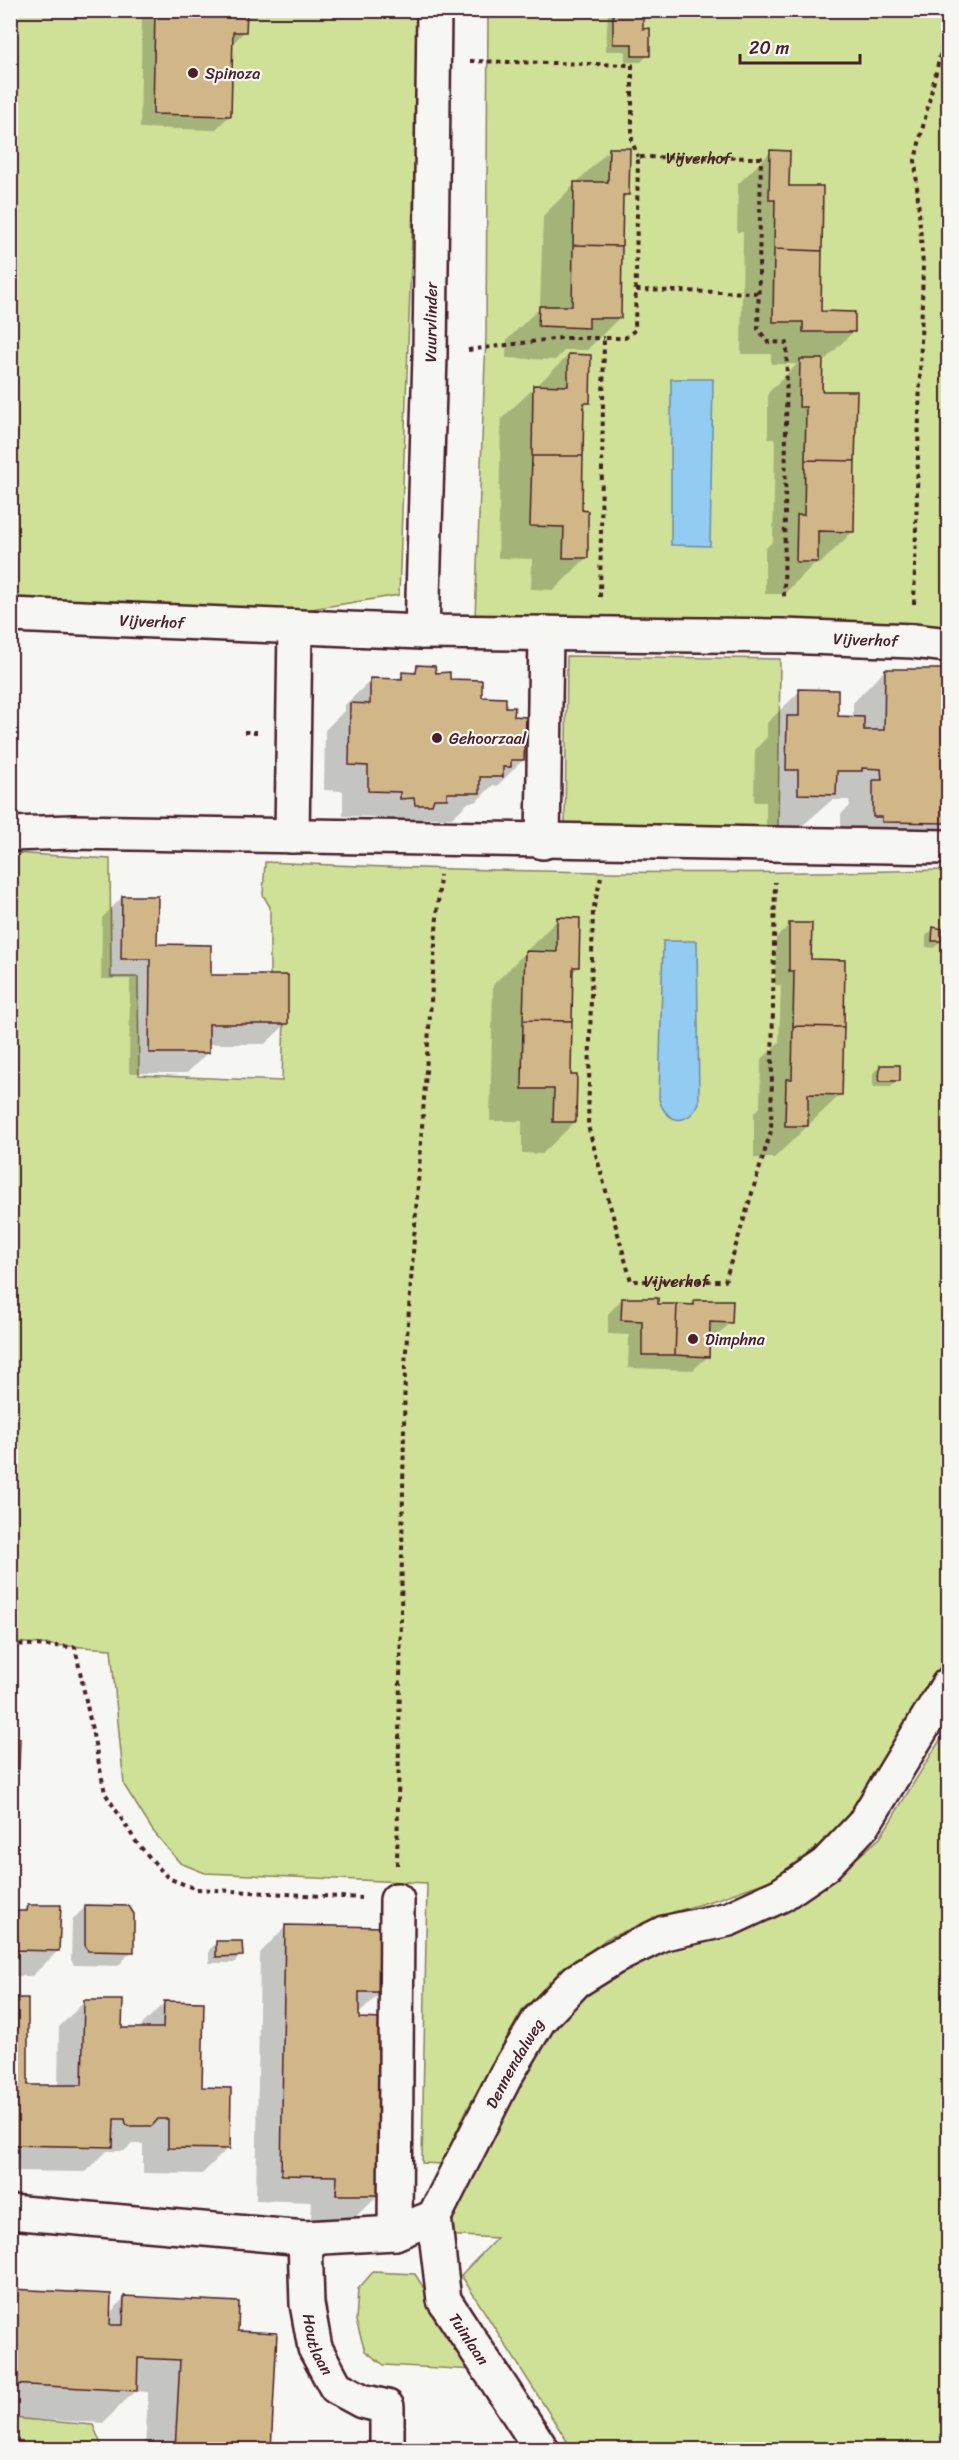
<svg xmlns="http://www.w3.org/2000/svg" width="959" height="2460" viewBox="0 0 959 2460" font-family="Sriracha,sans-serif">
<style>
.green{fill:#cee196;stroke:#8c8060;stroke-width:1.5}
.water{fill:#92ccf2;stroke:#7587a2;stroke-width:1.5}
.shadow{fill:#0003}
.building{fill:#d1b787;stroke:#4a1f2b;stroke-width:1.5}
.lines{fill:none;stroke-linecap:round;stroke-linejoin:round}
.minor-casing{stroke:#4a1f2b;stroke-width:38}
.path{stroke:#4a1f2b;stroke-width:4;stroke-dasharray:4.5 4.5;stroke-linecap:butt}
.minor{stroke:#f6f6f2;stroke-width:33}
.poi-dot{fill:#4a1f2b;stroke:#f6f6f2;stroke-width:2}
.labels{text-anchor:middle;stroke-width:4.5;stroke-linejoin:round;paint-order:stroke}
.poi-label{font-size:16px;fill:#4a1f2b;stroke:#f6f6f2;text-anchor:start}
.street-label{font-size:16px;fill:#4a1f2b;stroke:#f6f6f2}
</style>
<rect width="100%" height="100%" fill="#f6f6f2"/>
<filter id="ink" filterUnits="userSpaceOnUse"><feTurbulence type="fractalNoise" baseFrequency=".0167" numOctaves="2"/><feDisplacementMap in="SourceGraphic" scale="12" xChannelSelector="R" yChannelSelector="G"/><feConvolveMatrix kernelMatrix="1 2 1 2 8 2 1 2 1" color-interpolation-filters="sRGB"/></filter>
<g filter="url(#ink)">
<path class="green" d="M10 11H420L399 595 274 615 11 599Z
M488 11H948V628L877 623 475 618 486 337Z
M567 656 780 659 778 829 565 827Z
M11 853 110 859 111 977H138L139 1075 282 1081 285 986H270V907L263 895 265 862C493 873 721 875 948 870V1653L850 1817 811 1852 771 1880 721 1898 667 1914 606 1939 523 2009 465 2113 442 2164 422 2163 427 1883 205 1873 180 1863 153 1831 124 1785 111 1649 11 1642Z
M948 1727V2449H572L461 2275 497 2238 445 2235 479 2158 516 2087 546 2040 580 2001 610 1974 669 1951 731 1935 792 1909 838 1874 880 1838Z
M373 2272 415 2274 475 2370 384 2365 365 2351 356 2321 358 2289Z
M11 2418 93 2425 103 2449H11Z"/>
<path class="water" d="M671 379H713L710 546 671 545Z
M663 941H697L699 1103C688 1127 666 1124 659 1099Z"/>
<path class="shadow" d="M142 10H246L245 31 231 45 230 115 215 130 140 128Z
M608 10H641V31L648 55 641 62H625V51H606Z
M610 149 627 194 622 200 619 318 587 350H565L555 360 506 358 507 340 540 307 543 216Z
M771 152 788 187 819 312 853 332 821 364V392L853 531 820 564H814L784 594H765V549L773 541 775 439H768V393L797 364H771V354H741L743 232H737L738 184Z
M569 355 589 402 582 409 580 511 586 558 554 590 531 589 532 559 498 558 501 419Z
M418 667 504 708 513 718 523 760 497 786 493 785 476 802H469L452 818H426L420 824 375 823V817L343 816V791L324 790 325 730 345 710V705L371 680H397L403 674H411Z
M885 670 948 671 947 822 915 855 841 849V814L850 806 849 800H832L802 826H766V802H754L755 750 767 737V723L800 691 836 718H853V703Z
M122 897 156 945 286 1024 265 1044H208V1052L187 1073H129L130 979H101L102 918Z
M558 919 578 967 572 973 569 1076 575 1122 542 1154 522 1153V1121H490L493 985Z
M790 924 809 961 841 1094 774 1158H754V1113L760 1107 761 1060 779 1042 781 985H775L776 938Z
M933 929 941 941 934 948 926 947V936Z
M880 1066 898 1080 891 1087H873V1073Z
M622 1299 657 1306H690L695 1301 731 1322 716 1337H708V1356L693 1370 628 1368 629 1335 608 1334V1314Z
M10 1738 17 1769 10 1776Z
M28 1906 58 1951 32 1976H10V1913H22Z
M86 1906 132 1951 118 1966 74 1965 71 1960 72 1920Z
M285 1927 381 1992 357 2016 378 2195 352 2220H311L312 2202 256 2200 260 1953Z
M216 1943 241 1955 234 1963H209V1950Z
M10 1999 26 2086 58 2087 59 2027 85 2001 121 2030 139 2028 165 2002 228 2148 202 2174 143 2173V2144H132L124 2151H107L86 2172 10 2171Z
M10 2291 109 2314 125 2297 236 2333 269 2450H145L148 2392 135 2391 103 2423 10 2418Z"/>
<path class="building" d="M155 10H247L246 32H233L231 116 153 114Z
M613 10H643V29L650 28V56H632V44H613Z
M609 148H630L629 195H623L622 246 573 245 574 182H608Z
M770 150 790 151 789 186H823L822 251 774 249 775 200H769Z
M573 245 622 246 621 318H589V328L538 326 539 306H572Z
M774 249 822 251 821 311 855 312V332H803V322H773Z
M568 354 591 355 590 403H584L583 456H532L533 385 568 386Z
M800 359H823L822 391H857L855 461 805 460 806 407H799Z
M532 456H583L582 510 588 511V558H563L564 527 530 526Z
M805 460 855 461 854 532 818 531V562H796L797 515H804Z
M417 665 435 666 436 673 450 672V679L482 680V697L506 698V707H515L514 716 526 717 524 760H511V767H503V777H480V793H447V799H434L432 805H415L414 798 400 799V792L368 791V766L349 765 350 703 370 704V678L402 679V672L416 673Z
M885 669H948V823L882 822V817H873V780H882L881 769 862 768V771H837L836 795 798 794V770H786L787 716H799V689L838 690V716L864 717V730H884Z
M122 896H158L157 944 211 945V975H288V1024H209V1053H149L150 959H121Z
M557 917 580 918 579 967H573L572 1021 523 1020 525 951 557 952Z
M789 923H812L811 959 845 960 844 1027 793 1026 794 971H789Z
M933 927 943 929 942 941H932Z
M523 1020 572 1021 571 1075H577L576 1122H553L554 1089H522Z
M793 1026 844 1027 842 1095 808 1094V1126H785L786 1079H792Z
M880 1065H900V1081H879Z
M622 1298H658V1304H677L675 1355H642V1321L621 1320Z
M694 1300H733L732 1323 710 1322 709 1357 675 1355 677 1304 694 1305Z
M10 1737 20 1738 19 1769H10Z
M28 1905H61L59 1951 10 1950V1911H27Z
M85 1905 129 1906 134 1914V1952L88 1951 85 1945Z
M285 1925 384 1927 383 1992H359V2018L382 2019 380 2195H336L337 2176 281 2175Z
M216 1941H242L243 1956 216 1957Z
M10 1998H28V2085H82L84 2000H123L122 2028H163L164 2001 204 2002 202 2087 231 2088 230 2149 168 2148V2119H158L152 2126H129L126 2124 125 2119H114L113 2147 10 2145Z
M10 2289 111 2294 110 2325H123L124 2296 239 2302 238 2331 277 2333 271 2450H175L180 2360 138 2358 137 2391 10 2384 12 2333 10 2332Z"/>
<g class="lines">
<defs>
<g id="minor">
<path id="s3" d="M10 615 422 632 783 636 913 641 948 645"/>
<path id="s4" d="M422 632 430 355 434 10"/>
<path d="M10 834 72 832 948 847"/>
<path d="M292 836 295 627"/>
<path d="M543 842 546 633"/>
<path id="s5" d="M10 2212 305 2238 395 2233 434 2217 506 2075 539 2020 576 1981 613 1958 664 1933 729 1919 781 1895 825 1865 863 1825 948 1685"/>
<path id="s6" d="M434 2217 444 2300 542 2450"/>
<path d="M395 2233 397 1900"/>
<path id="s7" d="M305 2238 307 2304 315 2348 336 2387 362 2401 387 2407V2450"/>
</g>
</defs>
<use href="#minor" class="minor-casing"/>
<g class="path">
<path d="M470 61 632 65V141L638 157"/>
<path d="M636 290 759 293"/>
<path d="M468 350 561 338H604"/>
<path id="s1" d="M600 597 604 338H625L635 330 638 157 761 158 758 329 768 342 787 343 784 599"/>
<path d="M914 604 923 265 915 160 948 22"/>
<path d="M244 732H257"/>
<path id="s2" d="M601 877 593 911 588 1126 631 1281H725L771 1131 775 882"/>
<path d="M10 1644 75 1647 105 1793 137 1843 168 1878 196 1889 361 1898"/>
<path d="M397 1865 405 1365 440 875"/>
</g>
<use href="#minor" class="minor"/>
</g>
</g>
<g class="poi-dot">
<circle cx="193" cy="73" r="6"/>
<circle cx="437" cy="738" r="6"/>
<circle cx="693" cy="1339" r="6"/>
</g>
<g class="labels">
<g class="poi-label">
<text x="205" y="79">Spinoza</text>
<text x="449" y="744">Gehoorzaal</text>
<text x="705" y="1345">Dimphna</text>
</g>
<g class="street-label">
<text dy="6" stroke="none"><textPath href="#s1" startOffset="526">Vijverhof</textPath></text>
<text dy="6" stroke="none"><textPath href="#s4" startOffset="310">Vuurvlinder</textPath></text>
<text dy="6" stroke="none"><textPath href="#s3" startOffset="142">Vijverhof</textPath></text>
<text dy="6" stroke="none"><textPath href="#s3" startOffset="856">Vijverhof</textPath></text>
<text dy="6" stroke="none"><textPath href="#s2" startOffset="456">Vijverhof</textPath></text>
<text dy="6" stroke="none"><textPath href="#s5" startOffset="602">Dennendalweg</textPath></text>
<text dy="6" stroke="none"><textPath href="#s6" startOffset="130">Tuinlaan</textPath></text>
<text dy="6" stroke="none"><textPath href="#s7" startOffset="108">Houtlaan</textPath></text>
</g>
</g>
<rect width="959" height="2460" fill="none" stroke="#f6f6f2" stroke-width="36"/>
<rect x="18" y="18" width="923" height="2424" fill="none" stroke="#4a1f2b" stroke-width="2" filter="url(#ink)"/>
<path d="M740 54v9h120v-9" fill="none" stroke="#4a1f2b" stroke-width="3"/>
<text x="749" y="54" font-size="18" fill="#4a1f2b" stroke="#f6f6f2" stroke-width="4.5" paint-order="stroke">20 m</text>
</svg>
